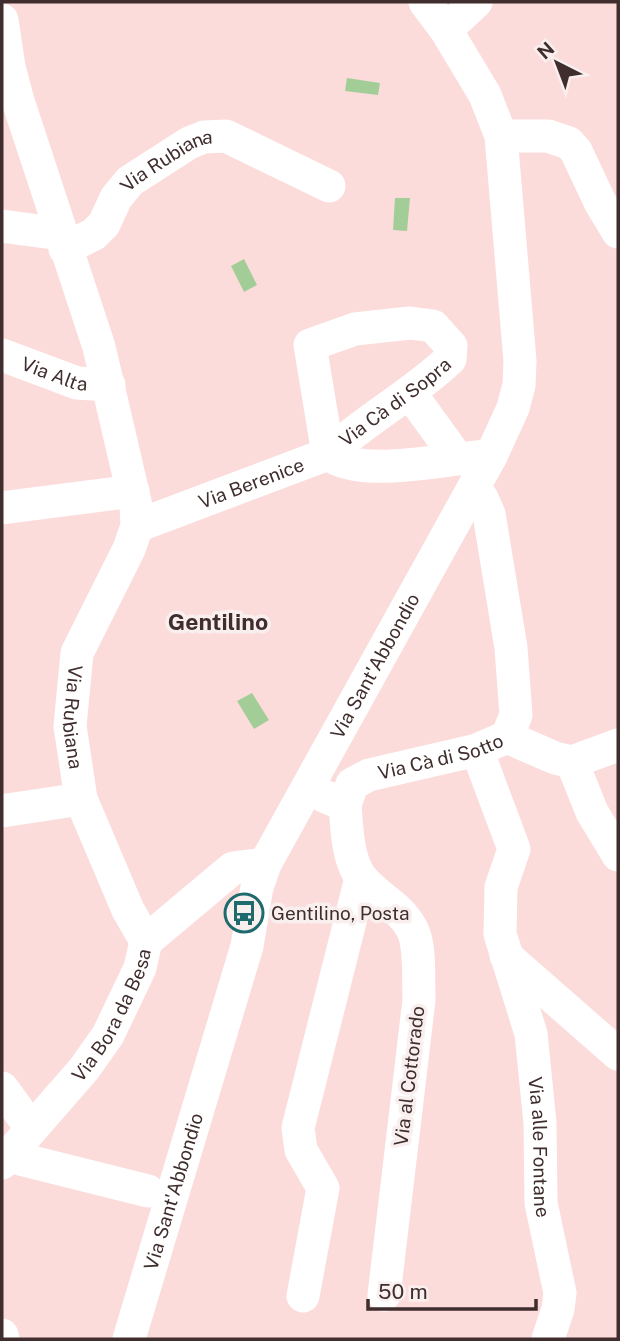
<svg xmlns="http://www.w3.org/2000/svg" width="620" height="1341" viewBox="0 0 620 1341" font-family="'Public Sans',sans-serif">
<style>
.water{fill:#a3cd97}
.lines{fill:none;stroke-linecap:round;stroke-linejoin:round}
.minor{stroke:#fff;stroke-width:33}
.labels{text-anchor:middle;stroke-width:7;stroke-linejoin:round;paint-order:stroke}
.street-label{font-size:19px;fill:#402d2d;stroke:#f9efef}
.poi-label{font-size:19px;fill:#402d2d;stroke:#f9efef;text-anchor:start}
.quarter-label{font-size:23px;font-weight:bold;fill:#402d2d;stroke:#f9efef}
</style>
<rect width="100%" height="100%" fill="#fbdcdb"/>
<path class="water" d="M347 78 380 83 378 95 345 91Z
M395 198H410L407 231 393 230Z
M244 259 257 285 244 292 231 266Z
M252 693 269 720 254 729 237 701Z"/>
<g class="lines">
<g class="minor">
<path id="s1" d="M2 20 9 67 18 101 99 347 136 506 137 526 129 549 77 653 70 726 81 799 128 910 146 941"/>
<path d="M446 30 476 2"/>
<path d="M501 136H548L569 143 576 151 600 202 618 232"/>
<path d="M2 226 61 234"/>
<path id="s2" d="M65 249 94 234 104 224 116 198 130 181 189 143 204 137 226 136 329 186"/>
<path id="s3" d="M2 355 77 383 109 385"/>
<path d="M410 393 457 458"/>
<path d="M328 454C364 480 448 457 491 456"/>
<path d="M2 508 133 491"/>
<path id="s4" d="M137 526 328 454C366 419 412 395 450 359L451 346 433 326 410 323 355 329 310 345 328 454"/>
<path d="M507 737 555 758 572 762 618 745"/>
<path id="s5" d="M477 750 514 849 501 887 500 934 531 1034 540 1123 541 1203 560 1293 558 1309 548 1339"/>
<path d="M572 762 592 812 618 855"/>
<path id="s6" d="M324 796 345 805 352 784 369 775 477 750 507 737 516 715 511 648 489 514 482 498 472 492"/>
<path d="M345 805C347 828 347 860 362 879 378 898 399 905 412 929 421 945 418 981 419 1000L384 1295"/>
<path d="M2 811 81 799"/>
<path d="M506 956 618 1054"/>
<path d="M2 1088 31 1128"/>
<path d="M8 1156 148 1191"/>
<path id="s7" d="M2 1163 84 1069 108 1035 140 968 146 941 233 868 265 864"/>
<path d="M303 1296 323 1188 301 1150 298 1128 361 878"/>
<path d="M2 1335 3 1339"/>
<path id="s8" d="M129 1339 247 946 257 887 265 864 491 456 513 408 519 385 520 361 501 136 485 95 446 30 425 2"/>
</g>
</g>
<defs>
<symbol id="bus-ring" viewBox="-11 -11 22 22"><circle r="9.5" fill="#f9efef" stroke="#1e6a6d" stroke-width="1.5"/><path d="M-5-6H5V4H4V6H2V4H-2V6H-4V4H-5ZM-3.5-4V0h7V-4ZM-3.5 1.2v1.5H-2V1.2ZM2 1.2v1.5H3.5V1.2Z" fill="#1e6a6d"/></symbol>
</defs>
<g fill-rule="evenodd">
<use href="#bus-ring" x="222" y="891" width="44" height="44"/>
</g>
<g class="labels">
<g class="street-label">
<text dy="7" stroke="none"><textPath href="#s2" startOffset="140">Via Rubiana</textPath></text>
<text dy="7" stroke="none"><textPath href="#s3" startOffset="56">Via Alta</textPath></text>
<text dy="7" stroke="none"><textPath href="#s4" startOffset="289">Via Cà di Sopra</textPath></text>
<text dy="7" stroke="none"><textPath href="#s4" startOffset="122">Via Berenice</textPath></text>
<text dy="7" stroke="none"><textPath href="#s8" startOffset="721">Via Sant'Abbondio</textPath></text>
<text dy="7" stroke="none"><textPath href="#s1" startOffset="730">Via Rubiana</textPath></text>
<text dy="7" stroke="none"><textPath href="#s6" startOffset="138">Via Cà di Sotto</textPath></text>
<text dy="7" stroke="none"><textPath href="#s7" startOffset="186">Via Bora da Besa</textPath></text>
<text transform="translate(409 1076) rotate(-83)" y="7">Via al Cottorado</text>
<text dy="7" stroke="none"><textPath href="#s5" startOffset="411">Via alle Fontane</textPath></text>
<text dy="7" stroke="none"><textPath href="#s8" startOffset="154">Via Sant'Abbondio</textPath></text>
</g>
<g class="poi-label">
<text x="271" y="920">Gentilino, Posta</text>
</g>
<g class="quarter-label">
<text x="218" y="630">Gentilino</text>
</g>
</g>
<rect width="620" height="1341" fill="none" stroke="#402d2d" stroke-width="7"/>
<g transform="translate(557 63) rotate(318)" stroke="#f9efef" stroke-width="5" paint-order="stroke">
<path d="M0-5L12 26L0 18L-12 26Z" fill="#402d2d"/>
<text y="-10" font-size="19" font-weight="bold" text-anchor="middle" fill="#402d2d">N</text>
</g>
<path d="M368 1299v10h168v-10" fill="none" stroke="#402d2d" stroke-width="3.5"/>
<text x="378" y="1299" font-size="21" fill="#402d2d" stroke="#f9efef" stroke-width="5" paint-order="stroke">50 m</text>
</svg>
